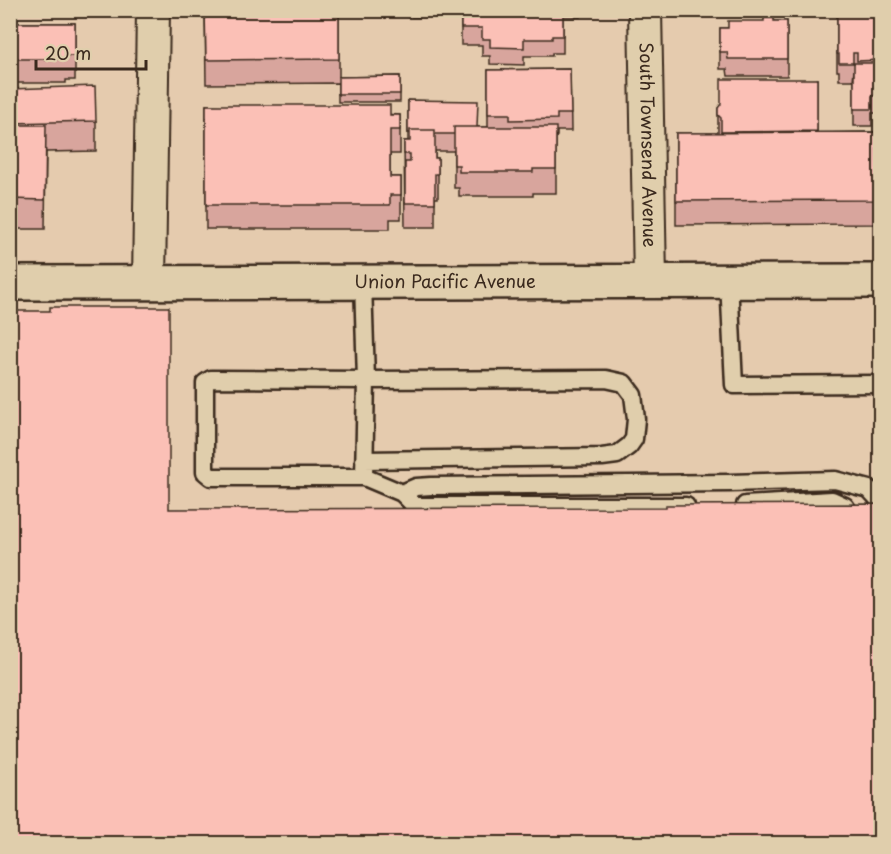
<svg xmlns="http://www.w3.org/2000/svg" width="891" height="854" viewBox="0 0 891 854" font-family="'Playpen Sans',sans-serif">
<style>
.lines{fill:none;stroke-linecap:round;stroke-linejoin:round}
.service-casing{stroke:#3b2a1e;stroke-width:21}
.minor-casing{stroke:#3b2a1e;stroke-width:36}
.tertiary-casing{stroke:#3b2a1e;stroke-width:38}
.service{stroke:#e0ceac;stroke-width:16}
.minor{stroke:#e0ceac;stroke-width:32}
.tertiary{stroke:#e0ceac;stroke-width:33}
.wall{fill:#d8a59d;stroke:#3b2a1e;stroke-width:1.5}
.building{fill:#fbc0b6;stroke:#3b2a1e;stroke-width:1.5}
.labels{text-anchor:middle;stroke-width:4.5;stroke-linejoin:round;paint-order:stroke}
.street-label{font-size:18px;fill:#3b2a1e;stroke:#e0ceac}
</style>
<rect width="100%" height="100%" fill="#e5cbae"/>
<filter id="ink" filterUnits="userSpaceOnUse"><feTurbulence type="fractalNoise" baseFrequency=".0167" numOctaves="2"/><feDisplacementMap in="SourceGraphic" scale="12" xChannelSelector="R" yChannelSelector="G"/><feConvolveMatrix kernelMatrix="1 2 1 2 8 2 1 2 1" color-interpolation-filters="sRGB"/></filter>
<g filter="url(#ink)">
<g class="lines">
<defs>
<path id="service" d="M729 280 734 385 880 384
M363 282 366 380 364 477 402 493 415 506H686
M364 460 602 457 617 455 629 446 634 439 636 419 633 395 624 383 606 379 366 380 211 379 205 383V472L211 477H364
M402 493 416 487 431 486 730 483 835 480 869 489 880 501
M745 505 832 500 845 506 855 520"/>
<g id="minor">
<path id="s1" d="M645 10 650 280"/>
<path d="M149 282 153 10"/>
</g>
<g id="tertiary">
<path id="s2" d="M10 283 880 281"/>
</g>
</defs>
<use href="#service" class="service-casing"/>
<use href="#minor" class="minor-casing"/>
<use href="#tertiary" class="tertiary-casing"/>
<use href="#service" class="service"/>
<use href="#minor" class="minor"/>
<use href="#tertiary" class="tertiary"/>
</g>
<path class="wall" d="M205 10H339V77L400 76V102H338V83L206 84Z
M407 10H580V17H563V53H552V56H524V65L490 64V56H482V45H461V17H407Z
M729 10H791V14H729Z
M837 10H880V113H872V126H854V70L853 80H839V71H837Z
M774 21H787V76H728L727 69H720V28H728Z
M10 23H75V80H66V83H14V81H10Z
M570 69 571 131H557V136H556V193H533V196H459V188H454V151H435V158H438V198H435V227H405L404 141H408V100L478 127H488V70Z
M817 79V133L877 132 878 224 676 225V133H719L718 132V108Z
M10 89 96 121V151L46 152 45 229H10Z
M206 105 400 115V154H390V177H401V219H390V229H206Z"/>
<path class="building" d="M205 10H339V59L206 60Z
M461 10H563V36H552V39H524V48L490 47V39H482V28H461Z
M837 10H880V60L857 61V53H853V63H839V54H837Z
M764 18H774V21H787V59H728L727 52H720V28H728V21H764Z
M10 23H75V56H66V59H14V57H10Z
M854 63H880V96H872V109H854Z
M570 69 571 114H557V119L510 120V114H488V70Z
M400 76V94H338V77Z
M721 79H817V131L721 132V118L718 115V108L721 104Z
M95 86 96 121 10 123V89Z
M408 100 478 101 477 127H454V134H435V130H410V133H408Z
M206 105H390V115H400V130H390V177H401V195H390V205H206Z
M10 125H46L45 200 10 199Z
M454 127H556V169H533V172H459V165H454Z
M410 130H435V158H438V174H435V203H405V162H410V154H404V141H410Z
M877 132 878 200 676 201V133Z
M50 307H169V509L666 508V505L880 504V843H10V311H50Z"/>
</g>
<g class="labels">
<g class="street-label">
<text dy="6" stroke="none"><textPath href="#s1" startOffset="135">South Townsend Avenue</textPath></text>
<text dy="6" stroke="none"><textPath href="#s2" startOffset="435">Union Pacific Avenue</textPath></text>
</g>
</g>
<rect width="891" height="854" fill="none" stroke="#e0ceac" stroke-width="36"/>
<rect x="18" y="18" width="855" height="818" fill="none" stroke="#3b2a1e" stroke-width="2" filter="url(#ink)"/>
<path d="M36 60v9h110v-9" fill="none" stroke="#3b2a1e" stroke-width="3"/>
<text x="45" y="60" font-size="18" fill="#3b2a1e" stroke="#e0ceac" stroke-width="4.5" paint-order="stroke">20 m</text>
</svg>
